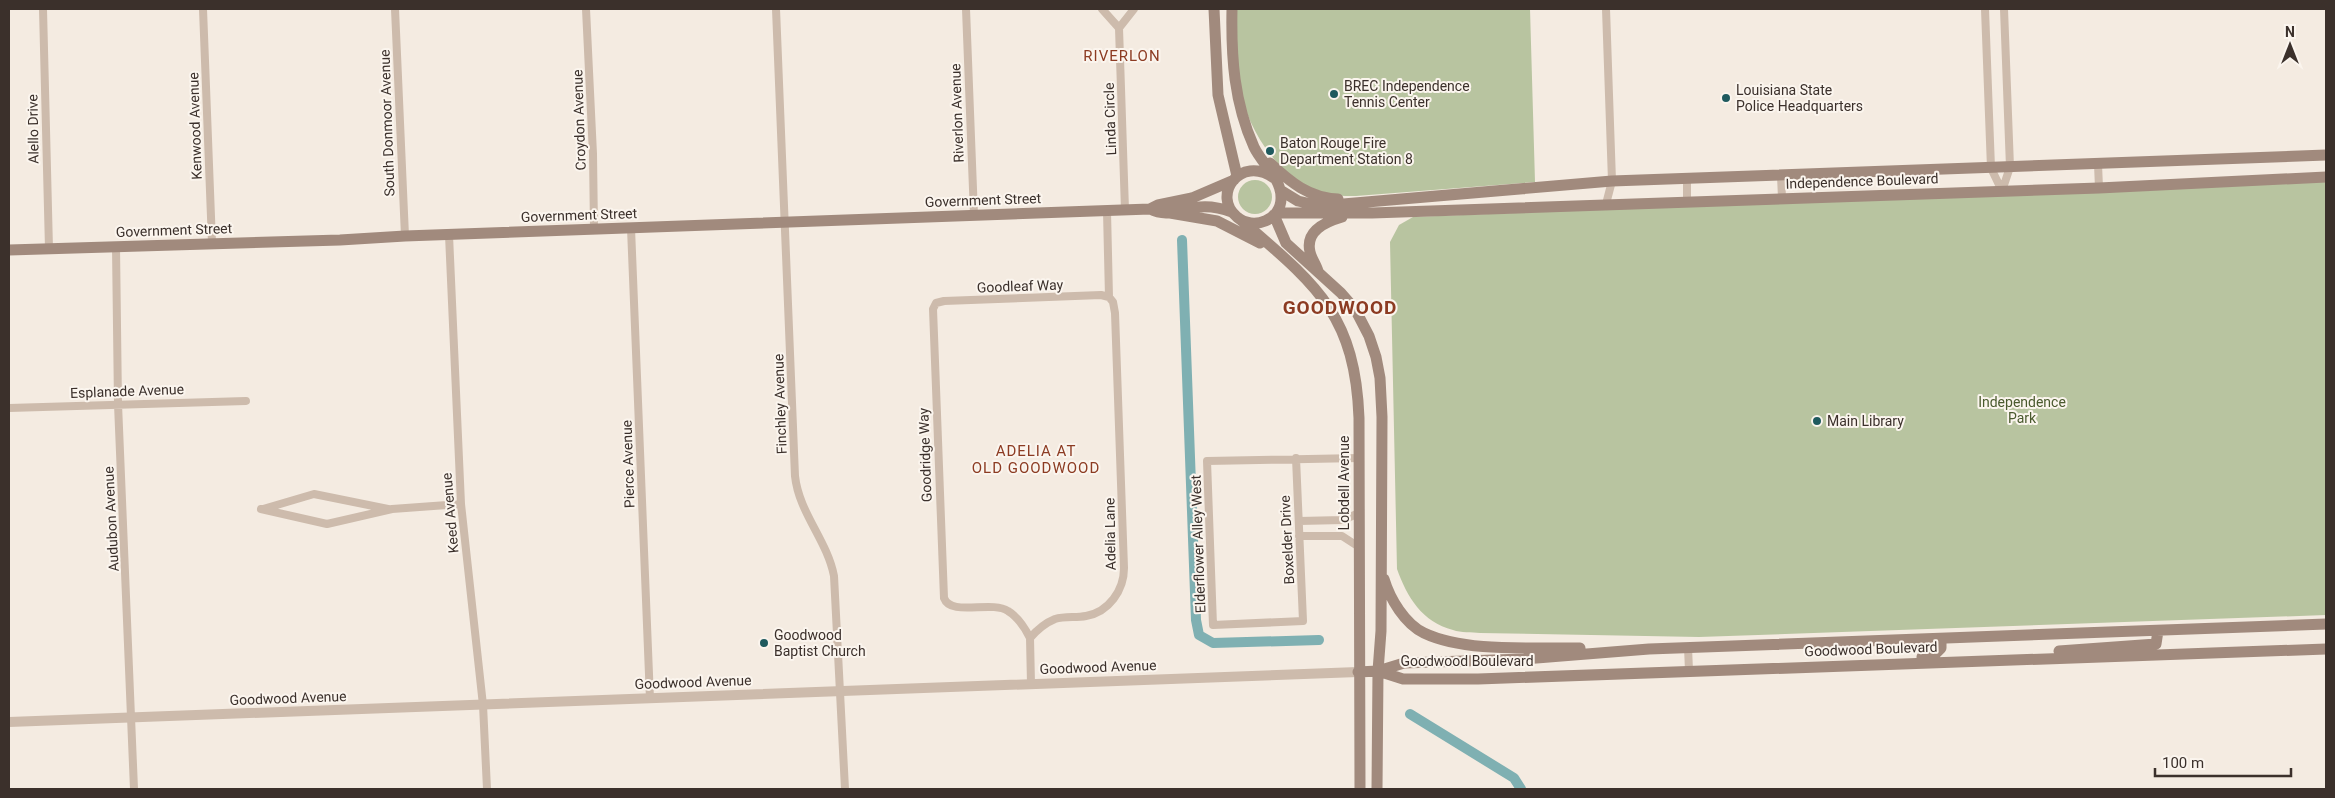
<svg xmlns="http://www.w3.org/2000/svg" width="2335" height="798" viewBox="0 0 2335 798" font-family="Roboto,sans-serif">
<style>
.green{fill:#b8c4a0}
.lines{fill:none;stroke-linecap:round;stroke-linejoin:round}
.canal{stroke:#7fb0b2;stroke-width:10}
.minor{stroke:#cdbbac;stroke-width:8}
.tertiary{stroke:#cdbbac;stroke-width:10}
.secondary{stroke:#a18a7d;stroke-width:11}
.poi-dot{fill:#1f5a5e;stroke:#fbf5ee;stroke-width:2}
.labels{text-anchor:middle;stroke-width:4;stroke-linejoin:round;paint-order:stroke}
.poi-label{font-size:14px;fill:#3b302b;stroke:#fbf5ee;text-anchor:start}
.street-label{font-size:14px;fill:#3b302b;stroke:#fbf5ee}
.park-label{font-size:14px;fill:#4a5a2e;stroke:#fbf5ee}
.neighbourhood-label{font-size:15px;letter-spacing:1px;fill:#8c3b22;stroke:#fbf5ee}
.district-label{font-size:19px;font-weight:bold;letter-spacing:1px;fill:#8c3b22;stroke:#fbf5ee}
</style>
<rect width="100%" height="100%" fill="#f4ebe1"/>
<path class="green" d="M1235 9H1530L1535 182 1356 196C1342 196 1327 196 1314 190 1275 173 1246 126 1239 85 1234 61 1236 33 1235 9Z
M1238 197a17 17 0 1 1 34 0a17 17 0 1 1-34 0Z
M2326 180V615L1699 637 1480 633C1472 632 1461 633 1453 630 1422 622 1407 597 1397 569L1390 242 1399 225 1413 217Z"/>
<g class="lines">
<path class="canal" d="M1182 240 1196 620 1199 635 1213 643 1319 640
M1410 714 1514 778 1521 789"/>
<path class="minor" d="M43 9 49 249
M203 9 212 243
M395 9 405 236
M586 9 593 154 594 229
M776 9 795 476C799 513 827 540 834 576L845 789
M966 9 974 215
M1102 9 1119 28 1125 210
M1606 9 1612 181 1606 204
M1985 9 1991 168 2002 191 2010 167 2004 9
M1119 28 1134 9
M2098 164 2099 188
M1781 176 1782 198
M1687 179V201
M1107 211 1109 297 1113 302 1115 313 1124 568C1124 590 1109 612 1086 616 1076 618 1065 616 1055 619 1045 623 1037 630 1030 638 1025 628 1018 617 1008 611 991 600 951 617 944 598L933 309 936 303 944 301 1101 295 1109 297
M631 228 650 699
M449 235 461 504 483 705 487 789
M116 247 118 404 134 789
M9 408 246 401
M1296 458 1303 621 1213 625 1207 461 1359 458
M261 509 327 524 392 509 461 504
M263 509 314 494 388 509
M1299 521 1343 520 1359 513
M1299 536H1342L1359 547
M1030 638 1031 684
M1688 647 1689 671"/>
<path class="tertiary" d="M9 722 1358 672"/>
<path class="secondary" d="M1214 9 1218 95 1237 176
M1232 9C1231 57 1234 103 1254 147 1262 164 1281 178 1281 197 1282 220 1253 231 1237 217 1211 196 1240 154 1274 178
M1270 163C1290 182 1309 198 1338 199
M1280 190 1298 201 1320 206 1612 181 2326 155
M1150 209C1167 218 1182 209 1200 207 1212 206 1221 208 1232 212
M1170 213 1217 221 1260 243
M1276 213H1372L2099 188 2326 177
M1274 215 1286 243 1341 293 1355 309 1369 336 1376 357 1380 378 1382 417 1381 631 1378 671 1377 789
M1241 220C1315 284 1355 313 1359 418L1360 789
M9 250 340 240 405 236 1150 209 1158 205 1192 198 1234 180
M1318 271C1316 264 1311 258 1310 252 1305 231 1325 222 1342 217
M1384 579C1390 599 1405 624 1424 633 1466 653 1534 647 1580 648
M2059 651 2156 644 2158 631
M1922 657 1935 654 1941 648V639
M1378 671 1403 679H1478L2326 649
M1358 672 1378 671 1404 663 1524 659 1649 649 2326 624"/>
</g>
<g class="poi-dot">
<circle cx="1334" cy="94" r="5"/>
<circle cx="1726" cy="98" r="5"/>
<circle cx="1270" cy="151" r="5"/>
<circle cx="1817" cy="421" r="5"/>
<circle cx="764" cy="643" r="5"/>
</g>
<g class="labels">
<g class="poi-label">
<text x="1344" y="91">BREC Independence<tspan x="1344" dy="16">Tennis Center</tspan></text>
<text x="1736" y="95">Louisiana State<tspan x="1736" dy="16">Police Headquarters</tspan></text>
<text x="1280" y="148">Baton Rouge Fire<tspan x="1280" dy="16">Department Station 8</tspan></text>
<text x="1827" y="426">Main Library</text>
<text x="774" y="640">Goodwood<tspan x="774" dy="16">Baptist Church</tspan></text>
</g>
<g class="street-label">
<text transform="translate(957 113) rotate(-92)" y="5">Riverlon Avenue</text>
<text transform="translate(1110 119) rotate(-92)" y="5">Linda Circle</text>
<text transform="translate(579 120) rotate(-92)" y="5">Croydon Avenue</text>
<text transform="translate(387 123) rotate(-92)" y="5">South Donmoor Avenue</text>
<text transform="translate(195 126) rotate(-92)" y="5">Kenwood Avenue</text>
<text transform="translate(33 129) rotate(-91)" y="5">Alello Drive</text>
<text transform="translate(1862 181) rotate(-2)" y="5">Independence Boulevard</text>
<text transform="translate(983 200) rotate(-2)" y="5">Government Street</text>
<text transform="translate(579 215) rotate(-2)" y="5">Government Street</text>
<text transform="translate(174 230) rotate(-2)" y="5">Government Street</text>
<text transform="translate(1020 286) rotate(-2)" y="5">Goodleaf Way</text>
<text transform="translate(127 391) rotate(-2)" y="5">Esplanade Avenue</text>
<text transform="translate(780 404) rotate(-92)" y="5">Finchley Avenue</text>
<text transform="translate(925 455) rotate(-92)" y="5">Goodridge Way</text>
<text transform="translate(628 464) rotate(-92)" y="5">Pierce Avenue</text>
<text transform="translate(1344 483) rotate(-90)" y="5">Lobdell Avenue</text>
<text transform="translate(450 513) rotate(-95)" y="5">Keed Avenue</text>
<text transform="translate(111 519) rotate(-93)" y="5">Audubon Avenue</text>
<text transform="translate(1110 534) rotate(-91)" y="5">Adelia Lane</text>
<text transform="translate(1287 540) rotate(-93)" y="5">Boxelder Drive</text>
<text transform="translate(1198 544) rotate(-92)" y="5">Elderflower Alley West</text>
<text transform="translate(1871 649) rotate(-2)" y="5">Goodwood Boulevard</text>
<text x="1467" y="666">Goodwood Boulevard</text>
<text transform="translate(1098 667) rotate(-2)" y="5">Goodwood Avenue</text>
<text transform="translate(693 682) rotate(-2)" y="5">Goodwood Avenue</text>
<text transform="translate(288 698) rotate(-2)" y="5">Goodwood Avenue</text>
</g>
<g class="park-label">
<text x="2022" y="407">Independence<tspan x="2022" dy="16">Park</tspan></text>
</g>
<g class="neighbourhood-label">
<text x="1122" y="61">RIVERLON</text>
<text x="1036" y="456">ADELIA AT<tspan x="1036" dy="17">OLD GOODWOOD</tspan></text>
</g>
<g class="district-label">
<text x="1340" y="314">GOODWOOD</text>
</g>
</g>
<rect width="2335" height="798" fill="none" stroke="#3b302b" stroke-width="20"/>
<g transform="translate(2290 45)" stroke="#fbf5ee" stroke-width="4" paint-order="stroke">
<path d="M0-4L9 19L0 12L-9 19Z" fill="#3b302b"/>
<text y="-8" font-size="14" font-weight="bold" text-anchor="middle" fill="#3b302b">N</text>
</g>
<path d="M2155 768v8h136v-8" fill="none" stroke="#3b302b" stroke-width="2.5"/>
<text x="2162" y="768" font-size="15" fill="#3b302b" stroke="#fbf5ee" stroke-width="4" paint-order="stroke">100 m</text>
</svg>
